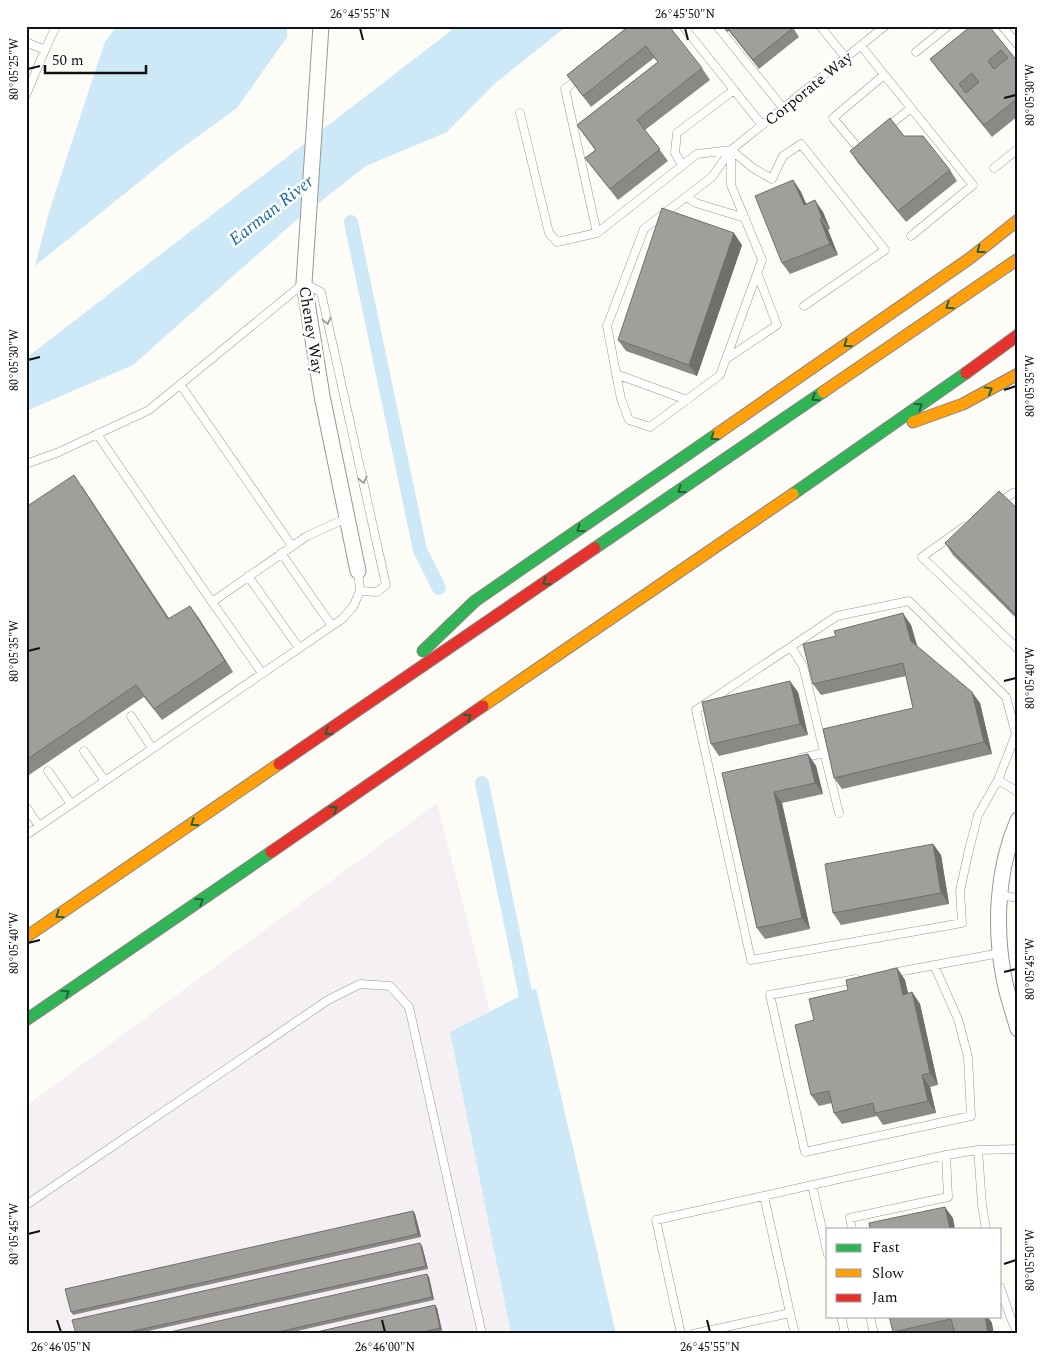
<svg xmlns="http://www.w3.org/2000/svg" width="1044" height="1360" viewBox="0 0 1044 1360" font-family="Spectral,serif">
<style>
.industrial{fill:#f5f0f3}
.water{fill:#cde8f7}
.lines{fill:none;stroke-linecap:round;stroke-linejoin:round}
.canal{stroke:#cde8f7;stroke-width:14}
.lane-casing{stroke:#979795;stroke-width:9}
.street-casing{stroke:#979795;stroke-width:17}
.fast-casing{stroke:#858482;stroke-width:13}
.slow-casing{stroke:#858482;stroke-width:13}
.jam-casing{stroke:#858482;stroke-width:13}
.lane{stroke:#fffffe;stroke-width:8}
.street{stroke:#fffffe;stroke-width:15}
.fast{stroke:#30b455;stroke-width:11}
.slow{stroke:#ff9f0a;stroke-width:11}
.jam{stroke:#e5322d;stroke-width:11}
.wall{fill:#8a8986}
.shaded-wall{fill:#716f6d}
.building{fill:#a19f9c;stroke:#716f6d;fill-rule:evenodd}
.oneway{stroke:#206233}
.oneway2{stroke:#a0a09f}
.ticks{fill:none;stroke:#111;stroke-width:2}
.labels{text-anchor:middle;stroke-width:5;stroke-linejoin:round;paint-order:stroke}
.street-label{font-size:16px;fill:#111;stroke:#fff}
.water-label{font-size:18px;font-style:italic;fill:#1768a6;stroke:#fff}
.neatline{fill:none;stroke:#111;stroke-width:2}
.ticks-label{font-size:12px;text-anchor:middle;fill:#111}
</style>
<rect width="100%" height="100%" fill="#fdfcf7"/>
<path class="industrial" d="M437 803 490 1011 450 1032 511 1334H26V1106Z"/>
<path class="water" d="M117 26H287V37L237 108 171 156 35 266 49 212 86 99 105 42Z
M457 26H567L494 84 447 132 366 166 293 223 133 365 26 411V356L30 355Z
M536 988 616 1334H511L450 1032Z"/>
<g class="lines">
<path class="canal" d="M351 222 420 550 439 588
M482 783 529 1011"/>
<defs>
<path id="lane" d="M683 26 762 125
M717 26 783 108
M820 26 846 58
M1002 26 1018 45
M26 42 45 50 56 26
M861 46 973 185 911 236
M916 52 948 26
M579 78 565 89 597 233 697 154 731 150 753 168 772 179 783 156 801 144 885 250 804 306
M26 95 45 50
M520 113 549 233 557 242 597 233
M886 128 911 108
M864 146 859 149 833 118 884 75
M731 150V185L762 260 720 375 650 427 629 420 621 399 607 326 644 229 712 177Z
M731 150 885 26
M682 165 675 153 677 133 734 90
M994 168 1018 149
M686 197 696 203 745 218
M726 359 777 325 758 275
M616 374 687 400
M180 384 292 546
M97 434 212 602 307 536 347 518
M26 464 59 452 149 410 304 283 321 292 386 585 377 592 360 591
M998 503 1013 493 1018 492
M964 527 922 557 1018 649
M281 553 332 626
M248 576 299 648
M909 601 1006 697 1016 734 998 780 978 815 968 854 960 891 962 923 751 960 696 710 837 616Z
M212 602 262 673
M791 647 803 666 839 813
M131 716 152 748
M84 751 105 781
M801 758 824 753
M48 771 71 804
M998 780 1018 792
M26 807 39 826
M26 835 342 619 353 607 360 591 358 571
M1000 895 1018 898
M892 973 1000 953
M856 979 770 995 805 1152 971 1116 968 1057 958 1019 934 965
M978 1150 1018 1149
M946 1155 978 1150 982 1205 986 1229
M812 1185 828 1255
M26 1205 328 1000 360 984 390 986 409 1007 482 1334
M1000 1287 1010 1316 1018 1334
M790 1313 795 1334
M841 1316 845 1334
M870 1316 874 1334
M681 1334 656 1220 946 1155 948 1197 850 1218 852 1229
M693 1334 790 1313 764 1196"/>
<path id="street" d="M321 26 304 283 322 396 358 571
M1018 820C997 869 994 926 1004 978 1007 995 1013 1012 1018 1029"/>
<path id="fast" d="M793 494 966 373
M595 548 823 392
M423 651 475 601 717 434
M26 1020 271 852"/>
<path id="slow" d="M823 392 1018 259
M913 422 963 404 1018 374
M717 434 969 259 1018 220
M483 706 793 494
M26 937 279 764"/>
<path id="jam" d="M966 373 1018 335
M279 764 595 548
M271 852 483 706"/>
</defs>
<use href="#lane" class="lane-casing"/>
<use href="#street" class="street-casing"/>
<use href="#fast" class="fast-casing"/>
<use href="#slow" class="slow-casing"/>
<use href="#jam" class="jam-casing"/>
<use href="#lane" class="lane"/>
<use href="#street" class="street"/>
<use href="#fast" class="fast"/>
<use href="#slow" class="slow"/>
<use href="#jam" class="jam"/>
</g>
<path class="wall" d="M629 26 702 68 710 80 645 130 668 161 618 200 585 158 595 150 577 125 658 62 654 58 591 107 567 75Z
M722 26H792L799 37 759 69 729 31 727 32Z
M971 26 1018 62V116L992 137 938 70 930 59Z
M904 136 950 170 957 181 906 222 858 163 850 151Z
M793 180 801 192 806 204 823 212 830 229 828 230 838 255 790 274 782 263Z
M742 245 697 376 626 351 618 340Z
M82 486 169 618 198 617 233 672 162 720 144 697 26 777V507Z
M1018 509V620L953 555 945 543Z
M911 625 917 646 980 703 992 754 842 789 834 778 913 708 906 676 821 695 813 684Z
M798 692 808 735 719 756 711 744Z
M808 754 816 766 823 794 782 803 810 929 765 939 757 928 722 773Z
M933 844 941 855 949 904 841 925 833 913Z
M897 968 905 980 908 993 912 992 920 1004 938 1085 930 1087 936 1113 883 1125 877 1116 842 1124 834 1113 832 1103 819 1106 811 1095 814 1020 848 990Z
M413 1211 415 1214 421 1237 73 1315 71 1312Z
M420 1243 422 1246 428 1269 135 1334H76Z
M429 1277 434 1300 284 1334H161Z
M435 1305 437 1308 442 1331 431 1334H308Z
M889 1316H987L992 1323 945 1334H894L893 1332Z"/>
<path class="shaded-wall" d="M793 180 801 192 812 217 804 205Z
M815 200 823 212 830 229 822 218Z
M820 219 828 230 838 255 830 244Z
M734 233 742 245 697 376 689 365Z
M190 606 198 617 233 672 225 661Z
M903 613 911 625 919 652 911 641Z
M790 681 798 692 808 735 800 724Z
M972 692 980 703 992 754 984 742Z
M808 754 816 766 823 794 815 783Z
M774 792 782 803 810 929 802 918Z
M933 844 941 855 949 904 941 893Z
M897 968 905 980 911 1006 903 995Z
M912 992 920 1004 938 1085 930 1073Z
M922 1075 930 1087 936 1113 928 1101Z
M945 1207 953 1218 955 1229H950Z
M413 1211 415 1214 421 1237 418 1234Z
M420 1243 422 1246 428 1269 426 1266Z
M427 1274 429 1277 434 1300 432 1297Z
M435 1305 437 1308 442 1331 440 1328Z
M985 1316H987L992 1323 994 1334H988Z"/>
<path class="building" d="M629 26H669L702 68 637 120 660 149 610 189 585 158 596 150 577 125 658 62 646 46 583 96 567 75Z
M726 26H792L793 28 753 60Z
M971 26H989L1018 62V98L984 125 930 59ZM1001 50 1008 58 994 69 988 61ZM972 73 979 82 966 93 959 84Z
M890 118 904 136H923L950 170 898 211 850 151Z
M793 180 804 205 815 200 822 218 820 219 830 244 782 263 755 196Z
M662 208 734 233 689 365 618 340Z
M74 475 168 619 190 606 225 661 154 709 136 685 26 760V507Z
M999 491 1018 509V617L945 543Z
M903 613 911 641 972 692 984 742 834 778 823 729 913 708 903 663 813 684 803 644 836 636 834 631Z
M790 681 800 724 711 744 702 702Z
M808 754 815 783 774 792 802 918 757 928 722 773Z
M933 844 941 893 833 913 825 864Z
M897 968 903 995 912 992 930 1073 922 1075 928 1101 875 1113 873 1103 834 1113 829 1091 811 1095 795 1025 814 1020 809 999 848 990 846 980Z
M945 1207 950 1229H870L869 1223Z
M413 1211 418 1234 71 1312 65 1289Z
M420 1243 426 1266 120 1334H76L72 1320Z
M427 1274 432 1297 269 1334H161Z
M435 1305 440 1328 416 1334H308Z
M889 1316H985L988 1334H955L951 1319 893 1332Z"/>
<defs><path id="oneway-chevron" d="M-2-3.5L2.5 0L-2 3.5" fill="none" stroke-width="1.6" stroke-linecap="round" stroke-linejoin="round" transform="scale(1.25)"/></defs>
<g class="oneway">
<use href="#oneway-chevron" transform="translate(980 250) rotate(142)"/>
<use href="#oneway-chevron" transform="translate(949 306) rotate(146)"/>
<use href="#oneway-chevron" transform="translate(847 344) rotate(145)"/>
<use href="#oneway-chevron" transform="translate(989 390) rotate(-29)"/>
<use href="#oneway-chevron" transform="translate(815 398) rotate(146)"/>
<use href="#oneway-chevron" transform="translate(919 406) rotate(-36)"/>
<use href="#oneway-chevron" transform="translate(714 437) rotate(145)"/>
<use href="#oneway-chevron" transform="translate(681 490) rotate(146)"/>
<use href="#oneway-chevron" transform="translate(580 529) rotate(146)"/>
<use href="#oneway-chevron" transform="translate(546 582) rotate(146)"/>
<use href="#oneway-chevron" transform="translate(468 717) rotate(-34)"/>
<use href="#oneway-chevron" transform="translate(328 732) rotate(146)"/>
<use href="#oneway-chevron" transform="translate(334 809) rotate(-34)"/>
<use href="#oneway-chevron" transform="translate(194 823) rotate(146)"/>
<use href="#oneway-chevron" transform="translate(200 901) rotate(-34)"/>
<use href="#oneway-chevron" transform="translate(59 915) rotate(146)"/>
<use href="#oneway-chevron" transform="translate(66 993) rotate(-34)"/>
</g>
<g class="oneway2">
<use href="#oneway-chevron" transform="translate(327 321) rotate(77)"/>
<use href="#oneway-chevron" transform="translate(363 480) rotate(77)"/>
</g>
<path class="ticks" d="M360 28 363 40M685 28 688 40M28 69 40 66M1004 98 1016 95M28 360 40 357M1004 390 1016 386M28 651 40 648M1004 681 1016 678M28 943 40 940M1004 972 1016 969M28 1234 40 1231M1004 1264 1016 1260M57 1320 61 1332M382 1320 385 1332M707 1320 710 1332"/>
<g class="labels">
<g class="street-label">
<text transform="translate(808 88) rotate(-39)" y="6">Corporate Way</text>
<text transform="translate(312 330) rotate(81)" y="6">Cheney Way</text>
</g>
<g class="water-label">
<text transform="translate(271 210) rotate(-38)" y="6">Earman River</text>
</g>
</g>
<rect width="1044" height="1360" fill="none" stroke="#ffffff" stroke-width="55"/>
<rect x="826" y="1228" width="175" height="90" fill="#ffffff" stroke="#a0a0a0"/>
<rect x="836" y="1244" width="25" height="8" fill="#30b455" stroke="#a0a0a0"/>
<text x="872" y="1252" font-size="15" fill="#111111">Fast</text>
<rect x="836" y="1269" width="25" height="8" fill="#ff9f0a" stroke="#a0a0a0"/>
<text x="872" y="1278" font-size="15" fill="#111111">Slow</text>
<rect x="836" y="1294" width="25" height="8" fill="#e5322d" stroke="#a0a0a0"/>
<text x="872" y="1302" font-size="15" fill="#111111">Jam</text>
<path d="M45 65v8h101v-8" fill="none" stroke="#111111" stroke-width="2.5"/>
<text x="52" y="65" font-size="15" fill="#111111" stroke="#ffffff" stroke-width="4" paint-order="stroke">50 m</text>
<rect x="28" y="28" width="988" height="1304" class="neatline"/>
<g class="ticks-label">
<text x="360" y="18">26°45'55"N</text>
<text x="685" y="18">26°45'50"N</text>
<text transform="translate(14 69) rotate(-90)" y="4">80°05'25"W</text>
<text transform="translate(1030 95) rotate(-90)" y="4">80°05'30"W</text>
<text transform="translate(14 360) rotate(-90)" y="4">80°05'30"W</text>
<text transform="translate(1030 386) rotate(-90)" y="4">80°05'35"W</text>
<text transform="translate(14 651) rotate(-90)" y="4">80°05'35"W</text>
<text transform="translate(1030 678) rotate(-90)" y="4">80°05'40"W</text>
<text transform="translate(14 943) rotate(-90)" y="4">80°05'40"W</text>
<text transform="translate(1030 969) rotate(-90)" y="4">80°05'45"W</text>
<text transform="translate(14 1234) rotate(-90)" y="4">80°05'45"W</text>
<text transform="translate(1030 1260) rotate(-90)" y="4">80°05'50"W</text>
<text x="61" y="1351">26°46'05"N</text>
<text x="385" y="1351">26°46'00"N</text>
<text x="710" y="1351">26°45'55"N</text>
</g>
</svg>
